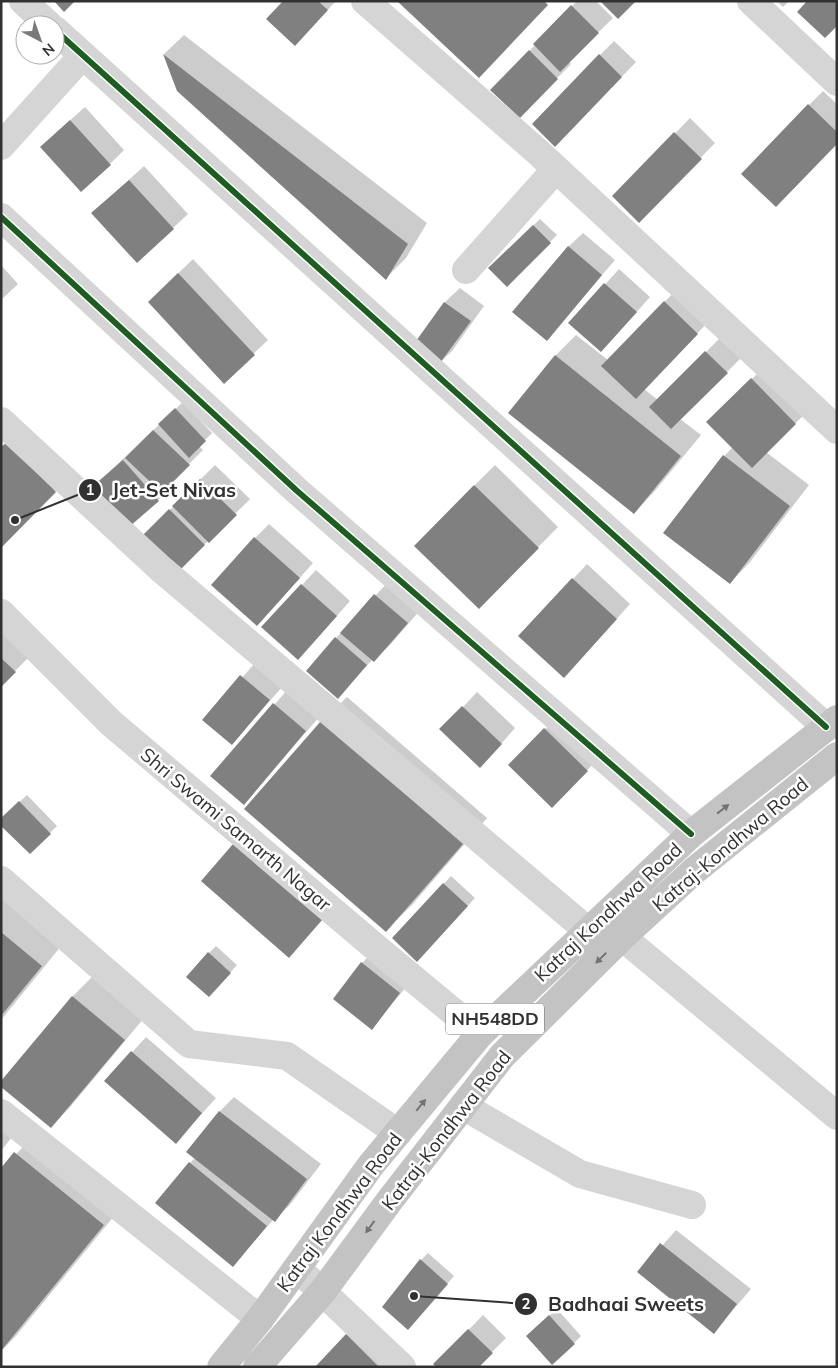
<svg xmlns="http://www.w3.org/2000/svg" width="838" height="1368" viewBox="0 0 838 1368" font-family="Mulish,sans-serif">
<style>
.shadow{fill:#0003}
.building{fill:#808080}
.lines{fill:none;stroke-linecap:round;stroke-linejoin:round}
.street{stroke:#d5d5d5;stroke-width:28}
.highway{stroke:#c3c3c3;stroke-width:28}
.cycleway-casing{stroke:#fff;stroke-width:9}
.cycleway{stroke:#1b5e20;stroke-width:6}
.oneway{fill:#737373}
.labels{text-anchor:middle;stroke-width:5;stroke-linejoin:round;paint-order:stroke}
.shield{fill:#fff;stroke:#6f6f6f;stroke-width:1}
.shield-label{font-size:18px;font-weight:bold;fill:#313131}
.street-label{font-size:19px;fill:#313131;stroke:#fff}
.leader{fill:none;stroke:#313131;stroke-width:2}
.callout-dot{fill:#313131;stroke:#fff;stroke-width:2}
.mark-label{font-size:15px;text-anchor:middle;font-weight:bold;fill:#fff}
.callout-label{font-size:20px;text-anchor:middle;font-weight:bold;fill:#313131;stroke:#fff;stroke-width:5;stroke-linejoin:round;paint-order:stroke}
</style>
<rect width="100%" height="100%" fill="#fff"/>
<path class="shadow" d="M285 1H336L309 30Z
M577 1H596L613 18 569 61 571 64 520 116 492 90Z
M777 1H789L783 7Z
M184 35 427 223 406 258 386 278 178 90 164 54Z
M614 41 636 62 570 131 600 55Z
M823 91 837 104V143L809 105Z
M85 107 124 150 110 164 56 133Z
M690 118 715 143 639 221 614 196Z
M144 166 188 214 137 262 108 199Z
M540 219 557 235 507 285 490 268Z
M583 233 615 260 547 339 568 247Z
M193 259 268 340 224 382 164 287Z
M1 265 18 284 1 300Z
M619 269 650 297 615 336 570 323Z
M679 287 712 318 644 389 658 400 721 337 741 358 680 419 701 435 654 492 634 513 510 413 556 355 576 335 608 360Z
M460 288 484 306 452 351 437 365 412 347 445 302Z
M766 365 810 409 766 452 809 485 750 562 730 583 724 456 733 447 708 422Z
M183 402 212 433 199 446 203 450 170 483 172 486 158 500 109 472Z
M1 450 62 484 1 546Z
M215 465 250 499 174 575 140 540Z
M495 465 558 527 479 607 474 486Z
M269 524 313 563 271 610 255 538Z
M587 564 630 604 578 662 573 579Z
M316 570 350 601 312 644 302 585Z
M390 580 422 608 389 646 374 660 373 659 338 697 336 638Z
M1 629 29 657 1 685Z
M256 662 284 685 231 744 204 720Z
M288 689 320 716 244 804 212 776Z
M477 692 515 728 494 752 463 707Z
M347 697 487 818 412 905 386 930 322 722Z
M559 715 601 756 552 806 510 765Z
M27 795 57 826 30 853 1 819Z
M451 876 475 898 424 953 394 938Z
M202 881 336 905 289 956Z
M1 887 66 940 1 1020Z
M216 946 237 965 216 989 209 953Z
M376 949 414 978 371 1028 362 963Z
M93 976 144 1018 71 1106 51 1127 72 997Z
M146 1037 216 1098 176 1142 106 1081Z
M234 1097 321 1164 289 1206 274 1219 233 1265 190 1163 195 1158 188 1152 220 1111Z
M41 1128 128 1199 15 1337 1 1351V1170Z
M1 1129 12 1137 1 1151Z
M676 1230 751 1289 714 1332 639 1272Z
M428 1253 454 1276 415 1321 421 1260Z
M557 1309 581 1336 574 1343 534 1329Z
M483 1315 506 1338 477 1367 435 1364Z
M361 1321 408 1367H317Z"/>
<path class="building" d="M54 1H75L64 12Z
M283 1H318L328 10 295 46 266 19Z
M397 1H544L548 5 479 78Z
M600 1H636L618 19Z
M807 1H837V26L825 38 797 12Z
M571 5 599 33 560 72 533 44Z
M529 50 558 79 520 118 490 90Z
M163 54 408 244 386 280 177 91Z
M599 54 622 77 555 147 532 124Z
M808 104 837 132V144L776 207 741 174Z
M70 120 111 165 81 192 40 147Z
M674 132 702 159 639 223 612 196Z
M129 180 174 229 137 263 91 213Z
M533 225 551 243 507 287 488 268Z
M568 246 602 275 547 341 512 312Z
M178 273 255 355 224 384 148 302Z
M604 283 637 312 601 352 568 323Z
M664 301 698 334 636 399 601 366Z
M444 302 471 321 437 367 411 348Z
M705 351 728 373 671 429 649 407Z
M555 355 681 456 634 514 508 413Z
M751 378 796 424 752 468 706 422Z
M175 408 206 441 189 458 158 424Z
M153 430 190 465 162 493 125 458Z
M6 443 56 492 1 548V447Z
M723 455 790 506 730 584 663 533Z
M123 460 159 501 129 527 93 486Z
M200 479 237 515 209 543 172 506Z
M474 485 539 548 479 609 414 546Z
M169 509 205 545 174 576 138 540Z
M254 537 300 578 257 626 211 585Z
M572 578 617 619 564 678 518 636Z
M301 584 337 616 298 660 261 627Z
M374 594 408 623 374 662 340 633Z
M335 637 367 665 338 699 306 671Z
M1 658 16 672 1 687Z
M240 675 270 700 232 745 202 720Z
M273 703 306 731 244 805 210 776Z
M462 706 502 744 480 768 439 729Z
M321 721 463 844 386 932 244 809Z
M544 728 588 771 552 808 508 765Z
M19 801 51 834 30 854 1 826V818Z
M233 844 322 920 289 958 201 881Z
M443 883 468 906 417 962 392 938Z
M1 932 42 966 1 1016Z
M208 952 231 973 209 997 186 977Z
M361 962 400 993 372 1030 333 999Z
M72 996 125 1040 51 1128 1 1087V1081Z
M131 1051 202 1113 176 1144 104 1081Z
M219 1111 307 1179 275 1222 186 1152Z
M14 1152 104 1225 1 1351V1168Z
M189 1162 267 1226 233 1267 155 1203Z
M660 1243 737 1304 714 1334 637 1272Z
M420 1259 448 1284 408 1330 382 1307Z
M549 1315 575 1344 552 1365 526 1336Z
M468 1329 493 1353 479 1367H436L433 1364Z
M346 1334 379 1367H315Z"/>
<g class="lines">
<path class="street" d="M23 1 49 25
M365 1 539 153 837 430
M751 1 837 82
M55 30 826 727
M1 146 83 55
M1 217 296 490 691 834
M466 270 556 169
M1 421 161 569 587 930
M1 613 111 723 381 952 480 1034
M1 880 189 1044 287 1056 398 1133
M622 937 837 1116
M463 1106 580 1174 692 1205
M1 1113 260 1319
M297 1268 402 1367"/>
<path class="highway" d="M221 1367 260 1319 371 1165 480 1034 691 834 837 719
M257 1367 323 1291 390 1200 502 1056 622 937 695 870 837 756"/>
<defs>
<path id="cycleway" d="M55 30 826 727
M1 217 296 490 691 834"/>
</defs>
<use href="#cycleway" class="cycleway-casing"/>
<use href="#cycleway" class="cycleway"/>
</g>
<defs><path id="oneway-solid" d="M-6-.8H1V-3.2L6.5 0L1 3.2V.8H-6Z" transform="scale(1.25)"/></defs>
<g class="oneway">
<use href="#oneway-solid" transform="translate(723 809) rotate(-38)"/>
<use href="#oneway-solid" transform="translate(601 958) rotate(135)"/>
<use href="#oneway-solid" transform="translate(421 1105) rotate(-51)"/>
<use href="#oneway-solid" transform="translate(370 1227) rotate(126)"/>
</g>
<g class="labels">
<rect class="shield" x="446" y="1003.5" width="98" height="31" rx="4"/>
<g class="shield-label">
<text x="495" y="1025">NH548DD</text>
</g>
<g class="street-label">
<text transform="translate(236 829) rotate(40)" y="7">Shri Swami Samarth Nagar</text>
<text transform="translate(730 844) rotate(-40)" y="7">Katraj-Kondhwa Road</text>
<text transform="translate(608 912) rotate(-43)" y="7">Katraj Kondhwa Road</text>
<text transform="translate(446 1130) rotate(-52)" y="7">Katraj-Kondhwa Road</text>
<text transform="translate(339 1212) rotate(-53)" y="7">Katraj Kondhwa Road</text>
</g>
</g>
<path class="leader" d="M15 520L90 490M414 1296L526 1304"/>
<g class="callout-dot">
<circle cx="15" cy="520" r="5"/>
<circle cx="414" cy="1296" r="5"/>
<circle cx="90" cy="490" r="12"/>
<circle cx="526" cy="1304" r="12"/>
</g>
<g class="mark-label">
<text x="90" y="495">1</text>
<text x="526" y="1309">2</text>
</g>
<g class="callout-label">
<text x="174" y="497">Jet-Set Nivas</text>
<text x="626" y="1311">Badhaai Sweets</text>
</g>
<rect width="838" height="1368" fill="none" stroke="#313131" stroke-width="5"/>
<g transform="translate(40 40) rotate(139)"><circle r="24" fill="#ffffff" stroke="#adadad"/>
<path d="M0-4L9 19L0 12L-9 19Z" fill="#797979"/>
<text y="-8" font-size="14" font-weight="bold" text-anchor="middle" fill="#313131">N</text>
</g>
</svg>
